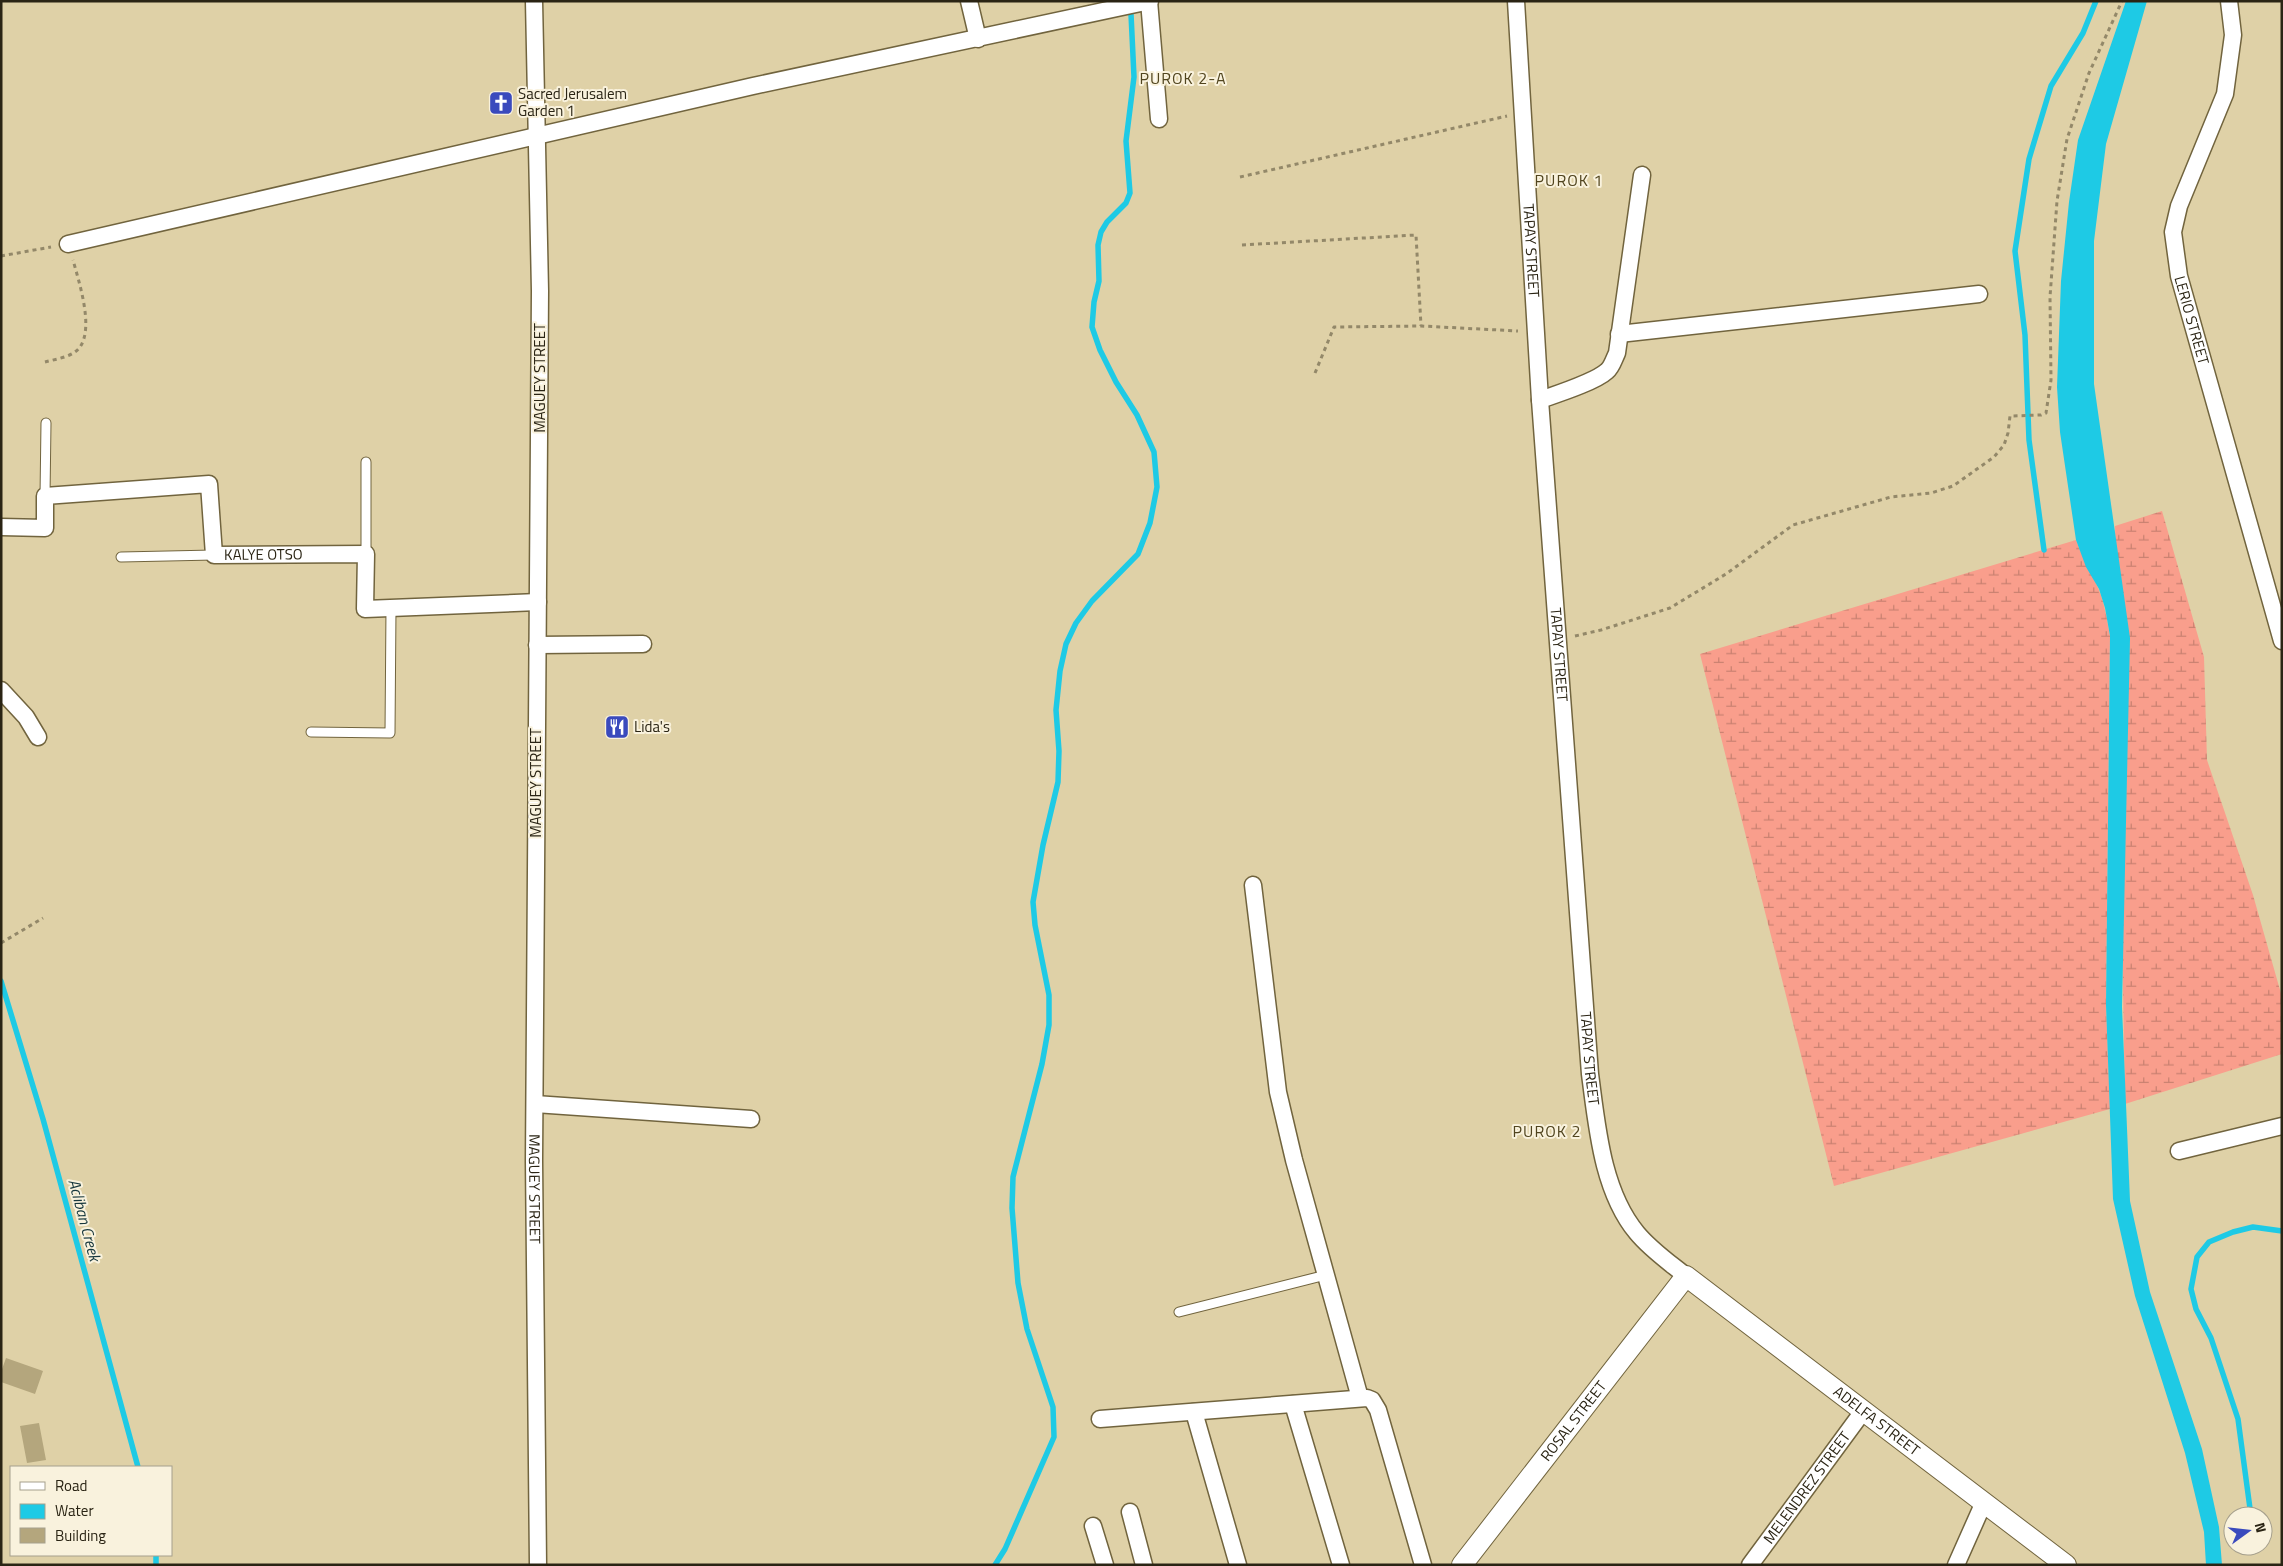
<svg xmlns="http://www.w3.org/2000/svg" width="2283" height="1566" viewBox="0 0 2283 1566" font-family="'Titillium Web',sans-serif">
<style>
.wetland{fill:url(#wetland-marsh)}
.water{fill:#1ecae5}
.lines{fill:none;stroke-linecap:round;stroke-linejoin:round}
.stream{stroke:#1ecae5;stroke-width:5.5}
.building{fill:#b4a67d}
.service-casing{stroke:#71643e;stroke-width:11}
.minor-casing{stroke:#71643e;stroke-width:19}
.tertiary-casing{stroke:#71643e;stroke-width:22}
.path{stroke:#938869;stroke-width:3;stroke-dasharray:4 4;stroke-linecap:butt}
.service{stroke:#fff;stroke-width:9}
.minor{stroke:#fff;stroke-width:16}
.tertiary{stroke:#fff;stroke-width:20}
.labels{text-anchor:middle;stroke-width:4;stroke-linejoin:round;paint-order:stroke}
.poi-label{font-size:15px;fill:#2a2414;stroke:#f9f2dd;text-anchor:start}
.street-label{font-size:15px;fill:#2a2414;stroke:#f9f2dd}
.neighbourhood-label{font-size:16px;letter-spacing:1px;fill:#51451f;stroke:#f9f2dd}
.water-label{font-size:16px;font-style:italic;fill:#17373d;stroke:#f9f2dd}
</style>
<defs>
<pattern id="wetland-marsh" width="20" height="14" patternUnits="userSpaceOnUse" patternTransform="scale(1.25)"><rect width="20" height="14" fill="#f99e8c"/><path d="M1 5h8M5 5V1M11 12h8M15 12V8" fill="none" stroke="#ca8171"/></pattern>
</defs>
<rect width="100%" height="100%" fill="#dfd1a7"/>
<path class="wetland" d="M2162 511 2204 657 2207 760 2253 895 2282 997V1054L2125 1104 2115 526Z
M2076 540C2082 557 2092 573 2099 590 2105 605 2107 620 2110 636L2106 1005 2110 1109 1834 1186 1700 654Z"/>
<path class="water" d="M2126 1H2147L2106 144 2094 241V384L2130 638 2122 1007 2130 1201 2150 1292 2202 1449 2219 1527 2222 1565H2206L2204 1532 2185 1453 2135 1296 2113 1199 2106 1005 2110 636 2105 608 2099 589 2086 567 2076 540 2060 432 2057 387 2061 281 2069 202 2078 140Z"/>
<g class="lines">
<path class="stream" d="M2044 550 2029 440 2025 335 2015 251 2029 159 2051 86 2083 33 2096 1
M1 981 43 1119 138 1467
M2251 1516 2238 1419 2211 1338 2196 1309 2191 1289 2197 1257 2209 1242 2233 1232 2253 1227 2282 1231
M2255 1546V1550
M156 1565V1555
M995 1565 1005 1549 1054 1437 1053 1407 1027 1329 1018 1283 1012 1208 1013 1177 1042 1064 1049 1025V995L1035 925 1033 902 1043 845 1058 782 1059 751 1056 710 1060 671 1066 644 1076 623 1092 601 1138 554 1150 523 1157 487 1154 452 1137 415 1116 382 1100 350 1092 327 1094 302 1099 281 1098 245 1101 232 1107 222 1126 203 1130 193 1126 141 1134 77 1131 14"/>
</g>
<path class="building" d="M6 1358 43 1371 35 1394 1 1382V1372Z
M39 1423 46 1460 27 1463 20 1426Z"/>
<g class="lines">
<defs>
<path id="service" d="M45 496 46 423
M366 554V462
M121 557 214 555
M311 732 390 733 391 608
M1179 1312 1326 1275"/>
<g id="minor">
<path id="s1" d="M534 1 540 291 534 1161 538 1565"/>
<path d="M969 1 978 39"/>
<path d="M1149 1 1159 119"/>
<path id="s2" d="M1516 1 1540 400 1590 1074C1597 1126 1602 1191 1637 1233 1651 1250 1670 1263 1686 1276"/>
<path id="s3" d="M2229 1 2233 35 2225 94 2179 206 2173 232 2179 276 2282 641"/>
<path d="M68 244 753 86 1150 1"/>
<path d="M1619 334 1979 294"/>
<path d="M1540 400C1557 394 1595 382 1607 371 1612 367 1614 359 1617 353L1642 175"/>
<path id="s4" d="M1 527 45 528V496L209 484 214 555 366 554 365 609 538 602"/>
<path d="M537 645 643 644"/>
<path d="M1 690 26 717 38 737"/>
<path d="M1253 885 1278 1092 1294 1160 1360 1398"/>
<path d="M535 1104 751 1119"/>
<path d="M2179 1151 2282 1126"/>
<path d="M1293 1404 1341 1565"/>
<path d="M1194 1412 1238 1565"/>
<path d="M1100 1419 1367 1398 1372 1400 1378 1410 1423 1565"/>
<path d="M1130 1512 1144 1565"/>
<path d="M1093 1526 1105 1565"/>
<path id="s5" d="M1750 1565 1864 1410"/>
<path d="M1956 1565 1984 1502"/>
</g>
<g id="tertiary">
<path id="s6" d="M1462 1565 1686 1276 2066 1565"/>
</g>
</defs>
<use href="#service" class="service-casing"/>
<use href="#minor" class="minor-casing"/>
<use href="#tertiary" class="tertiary-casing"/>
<path class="path" d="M1240 177 1507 116
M1242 245 1416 235 1421 326
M1 256 51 247
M45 362C56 359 73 357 80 347 94 327 79 282 73 260
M1315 373 1334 327 1421 326 1518 331
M1575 636 1601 630 1670 608 1726 574 1793 525 1891 497 1931 493 1953 486 1994 457 2004 445 2008 433 2010 416 2041 415 2046 413 2051 380 2050 297 2057 201 2067 139 2089 73 2122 1
M1 943 43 918"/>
<use href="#service" class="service"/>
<use href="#minor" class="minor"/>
<use href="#tertiary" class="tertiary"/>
</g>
<defs>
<symbol id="church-square" viewBox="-11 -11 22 22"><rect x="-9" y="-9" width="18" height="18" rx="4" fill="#3a4abd" stroke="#f9f2dd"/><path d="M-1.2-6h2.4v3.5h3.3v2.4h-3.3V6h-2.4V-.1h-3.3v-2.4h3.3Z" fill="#fff"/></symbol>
<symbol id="restaurant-square" viewBox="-11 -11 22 22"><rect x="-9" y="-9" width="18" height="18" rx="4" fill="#3a4abd" stroke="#f9f2dd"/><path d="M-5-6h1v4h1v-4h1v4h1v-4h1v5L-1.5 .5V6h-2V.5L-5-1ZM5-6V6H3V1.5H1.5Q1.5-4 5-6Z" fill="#fff"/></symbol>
</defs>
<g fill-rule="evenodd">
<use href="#church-square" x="487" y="89" width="28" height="28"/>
<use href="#restaurant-square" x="603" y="713" width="28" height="28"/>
</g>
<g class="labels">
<g class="poi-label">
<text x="518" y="99">Sacred Jerusalem<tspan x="518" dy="17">Garden 1</tspan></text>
<text x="634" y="732">Lida's</text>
</g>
<g class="street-label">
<text dy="5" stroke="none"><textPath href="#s2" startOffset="250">TAPAY STREET</textPath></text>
<text dy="5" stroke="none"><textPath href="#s3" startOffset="332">LERIO STREET</textPath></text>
<text transform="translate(540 378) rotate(-90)" y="5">MAGUEY STREET</text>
<text dy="5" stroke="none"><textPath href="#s4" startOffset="361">KALYE OTSO</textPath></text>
<text dy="5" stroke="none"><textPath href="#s2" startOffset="655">TAPAY STREET</textPath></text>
<text transform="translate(536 783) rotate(-90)" y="5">MAGUEY STREET</text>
<text dy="5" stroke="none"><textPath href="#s2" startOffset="1060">TAPAY STREET</textPath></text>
<text dy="5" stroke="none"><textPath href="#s1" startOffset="1188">MAGUEY STREET</textPath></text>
<text dy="5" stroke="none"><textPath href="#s6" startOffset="182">ROSAL STREET</textPath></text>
<text dy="5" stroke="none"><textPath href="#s6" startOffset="605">ADELFA STREET</textPath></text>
<text dy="5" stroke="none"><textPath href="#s5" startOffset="96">MELENDREZ STREET</textPath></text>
</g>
<g class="neighbourhood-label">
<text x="1183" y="84">PUROK 2-A</text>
<text x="1569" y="186">PUROK 1</text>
<text x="1547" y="1137">PUROK 2</text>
</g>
<g class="water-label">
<text transform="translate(85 1220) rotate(75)" y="6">Acliban Creek</text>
</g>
</g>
<rect width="2283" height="1566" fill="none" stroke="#2a2414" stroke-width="5"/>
<rect x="10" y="1466" width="162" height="90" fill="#f9f2dd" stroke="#a6a08d"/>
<rect x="20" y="1482" width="25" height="8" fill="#ffffff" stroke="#a6a08d"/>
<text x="55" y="1491" font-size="15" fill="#2a2414">Road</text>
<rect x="20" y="1504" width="25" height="15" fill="#1ecae5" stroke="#a6a08d"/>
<text x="55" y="1516" font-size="15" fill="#2a2414">Water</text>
<rect x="20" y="1528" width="25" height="15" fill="#b4a67d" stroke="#a6a08d"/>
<text x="55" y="1541" font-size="15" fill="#2a2414">Building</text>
<g transform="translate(2248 1531) rotate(75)"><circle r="24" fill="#f9f2dd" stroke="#a6a08d"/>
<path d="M0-4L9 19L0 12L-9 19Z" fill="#3a4abd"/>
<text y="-8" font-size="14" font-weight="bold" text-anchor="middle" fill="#2a2414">N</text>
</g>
</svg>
